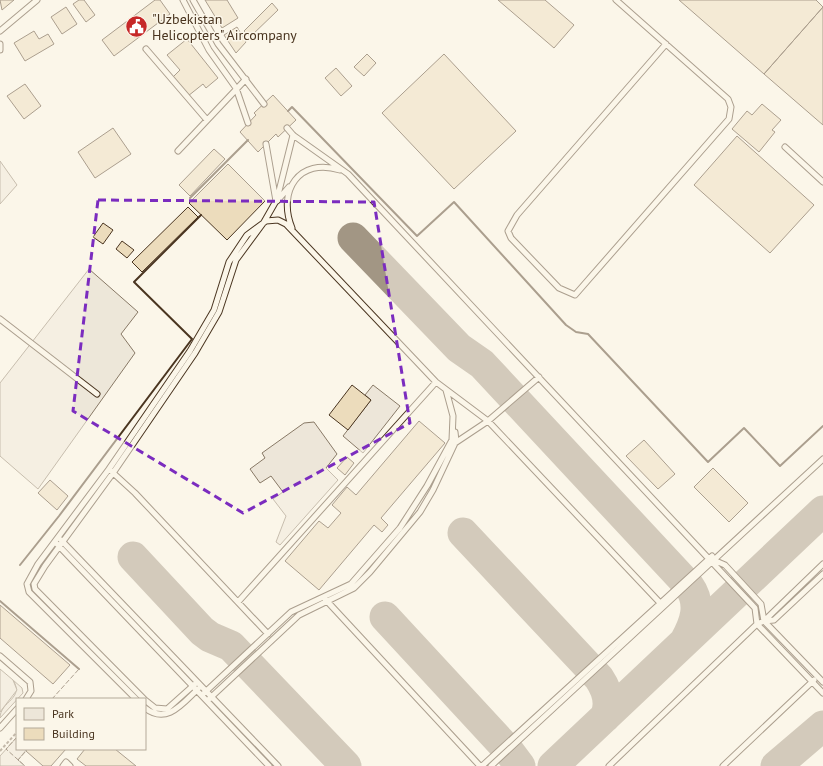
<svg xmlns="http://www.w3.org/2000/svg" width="823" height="766" viewBox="0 0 823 766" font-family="'PT Sans',sans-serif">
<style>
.green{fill:#ede6d9;stroke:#887966}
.parking{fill:#ede7d9;stroke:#887966}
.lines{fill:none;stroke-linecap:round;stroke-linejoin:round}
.taxiway{stroke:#a29684;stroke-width:31}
.building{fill:#ecdcbc;stroke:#4a3520}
.lane-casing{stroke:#4a3520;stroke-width:7}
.path{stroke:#7f6f5c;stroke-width:2;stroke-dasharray:3 2;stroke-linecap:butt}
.lane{stroke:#fbf6e9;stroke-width:5}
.fence{stroke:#4a3520;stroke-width:1;stroke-dasharray:5 2;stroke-linecap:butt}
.wall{stroke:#4a3520;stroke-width:2}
.marked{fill:none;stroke:#7b2cbf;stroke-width:3;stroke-dasharray:8 5;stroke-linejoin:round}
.labels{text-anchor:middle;stroke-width:3;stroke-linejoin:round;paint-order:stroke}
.poi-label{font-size:14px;fill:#4a3520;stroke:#fbf6e9;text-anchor:start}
</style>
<rect width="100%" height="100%" fill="#fbf6e9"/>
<path class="green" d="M373 385 400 406 363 453 343 436 371 400 365 395Z
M314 422 337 454 326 468 338 480 280 545 276 542 286 516 273 499 283 492 271 476 260 483 250 469 265 458 262 453 304 423Z
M13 680 22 688 23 693 0 718C0 701 25 699 13 680Z
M17 737V749H27L18 760 25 766H0V756Z"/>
<path class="parking" d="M0 161 17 185 0 204Z
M89 269 138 312 121 334 135 353 38 489 0 456V383Z
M0 669 13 680 17 690 0 712Z"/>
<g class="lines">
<path class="taxiway" d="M353 238 459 348 482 364 689 586C702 604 695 623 685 641
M463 533 599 678C607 690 612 703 605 717
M133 557 202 631 210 637 231 646 346 766
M385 617 508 750 520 766
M553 766 823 511
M776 766 823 726"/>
</g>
<path class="building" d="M0 0H14L2 10Z
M79 0H84L95 15 86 22 73 4Z
M155 0H160L170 14 114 56 102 40Z
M205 0H227L238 18 222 28Z
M498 0H545L574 25 554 48Z
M679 0H816L823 7 764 74Z
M272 3 278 10 250 37 244 31Z
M66 7 77 24 62 34 51 17Z
M823 7V125L764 74Z
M237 27 246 42 236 53 224 35Z
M34 31 39 39 48 34 54 44 25 61 14 43Z
M187 39 218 78 206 88 203 84 188 96 173 77 180 70 167 55Z
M367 54 376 63 364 76 354 67Z
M444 54 516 131 454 189 382 113Z
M336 68 352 86 341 96 325 78Z
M25 84 41 106 24 119 7 96Z
M273 95 296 120 278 137 276 134 258 152 240 132 256 115 254 113Z
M762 104 781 120 772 130 775 132 759 152 732 129 747 111 752 115Z
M113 128 131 154 95 178 78 152Z
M737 136 814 205 770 253 694 185Z
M214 149 225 159 190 196 179 185Z
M228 164 265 201 227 240 189 203Z
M188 207 198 217 142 272 132 262Z
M103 223 113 230 103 244 93 237Z
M122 241 134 250 127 258 116 249Z
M352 385 371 400 348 430 329 415Z
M419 421 445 443 381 518 388 525 382 532 374 525 319 590 285 561 319 521 328 528 341 513 332 505 347 487 356 495Z
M644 440 675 474 658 489 626 456Z
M347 457 354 463 345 475 337 468Z
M713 468 748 503 729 522 694 487Z
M50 480 68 496 57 510 38 493Z
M0 605 70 665 53 684 0 638Z
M27 749H66L51 766H43L26 751Z
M85 749H115L136 766H86L77 759Z"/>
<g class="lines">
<defs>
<path id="lane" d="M183 0 209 50 236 88 248 123
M193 0 218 44 264 104
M616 0 728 99 731 107 729 119 575 295 559 288 511 238 508 231 517 215 666 44
M0 31 37 0
M0 44V50
M146 49 207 120
M287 128 293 135 348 174 755 608 757 624 823 693
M785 147 823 182
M178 151 246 79
M277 199 293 135
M277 201 289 187
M292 228C277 191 299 157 340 170
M0 319 97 394
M455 443 488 421 539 377
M111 471 135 493 268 634
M61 540 278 766
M57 544 269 766
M711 559 725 565 761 604 764 621 823 682
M325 599 480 766
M238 602 436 382
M764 621 774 620 823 574
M0 656 30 682 31 691 26 699
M202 695 291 612 351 584 400 528 427 486 452 440 453 416 446 390
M136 699 29 592 27 584 38 564 109 469 190 351 214 310 229 262 247 235 266 221 278 220 286 224 436 382 488 421 663 606
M144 699 35 589 34 584 45 566 113 473 195 353 219 312 236 260 264 222 276 201 266 144
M145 700 155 708 167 709 195 684
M207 701 299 615 354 588 370 572 420 512 433 490 456 441 455 432
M145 708C167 725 182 704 198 689
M0 728 17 709
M63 766 66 762 70 766
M482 766 712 556
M491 766 823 459
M609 766 757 624 764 621 823 564
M723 766 814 680"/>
</defs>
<use href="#lane" class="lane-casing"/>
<path class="path" d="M0 751 17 732"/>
<use href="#lane" class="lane"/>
<path class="fence" d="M0 601 79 669 52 699
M17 737 6 749 25 766
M19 761 18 760 26 751"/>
<path class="wall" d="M288 111 292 107 417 236 454 202 566 325 576 332 588 334 708 462 744 428 780 466 823 426
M190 198 248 140
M20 565 59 516 192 339 134 282 201 215
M0 601 79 669"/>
</g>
<path d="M0 0H823V766H0ZM98 200 374 202 410 423 243 513 73 411Z" fill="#fbf6e9" fill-opacity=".55" fill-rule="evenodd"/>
<path class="marked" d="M98 200 374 202 410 423 243 513 73 411Z"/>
<defs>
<symbol id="civic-disc" viewBox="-11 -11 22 22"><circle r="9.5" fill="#c62828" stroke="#fbf6e9"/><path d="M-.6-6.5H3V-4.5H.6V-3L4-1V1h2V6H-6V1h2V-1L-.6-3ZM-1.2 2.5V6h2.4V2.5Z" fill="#fff"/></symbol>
</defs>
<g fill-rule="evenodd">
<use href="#civic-disc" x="124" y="14" width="25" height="25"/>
</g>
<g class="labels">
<g class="poi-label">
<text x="152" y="24">"Uzbekistan<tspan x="152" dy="16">Helicopters" Aircompany</tspan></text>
</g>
</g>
<rect x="16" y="698" width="130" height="52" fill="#fbf6e9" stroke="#b4a999"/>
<rect x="24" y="708" width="20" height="12" fill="#ede6d9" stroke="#b4a999"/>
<text x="52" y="718" font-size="12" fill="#4a3520">Park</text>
<rect x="24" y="728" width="20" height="12" fill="#ecdcbc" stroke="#b4a999"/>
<text x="52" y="738" font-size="12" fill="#4a3520">Building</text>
</svg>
